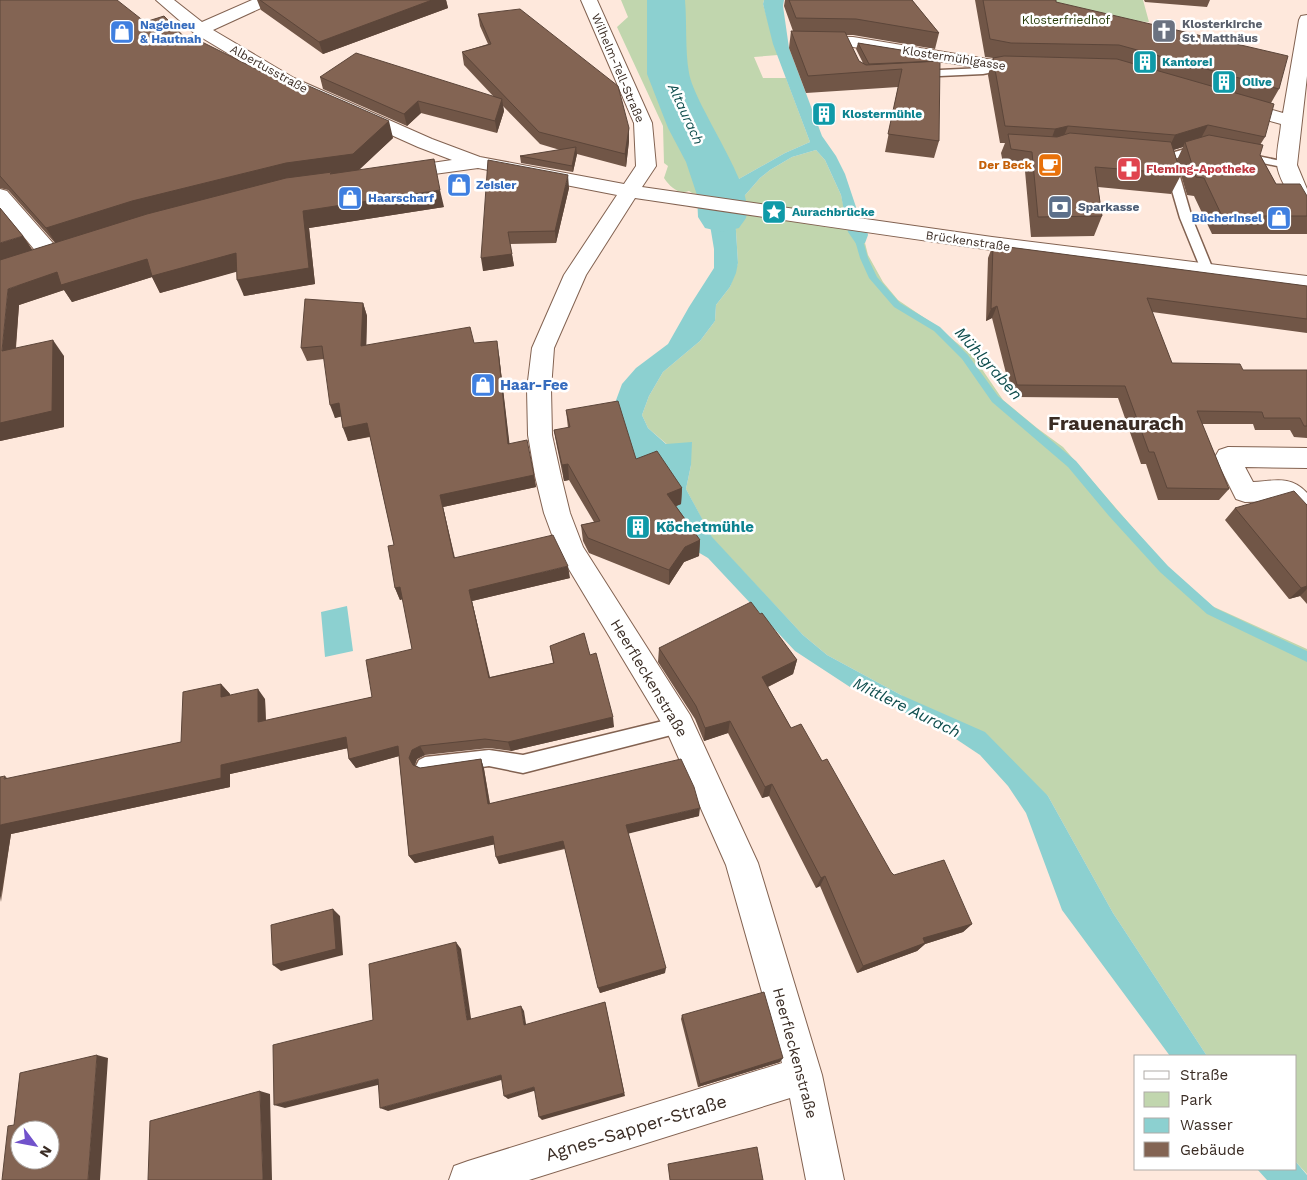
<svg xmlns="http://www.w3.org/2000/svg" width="1307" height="1180" viewBox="0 0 1307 1180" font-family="'Work Sans',sans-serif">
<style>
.green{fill:#c1d6ae}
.water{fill:#8cd0d0}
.pier{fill:#fee8dc}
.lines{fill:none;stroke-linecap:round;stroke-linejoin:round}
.stream{fill:#8cd0d0;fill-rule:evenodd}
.river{fill:#8cd0d0;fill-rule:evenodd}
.lane-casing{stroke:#826251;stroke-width:3}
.street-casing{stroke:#826251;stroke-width:2}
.lane{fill:#fff;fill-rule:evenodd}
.street{fill:#fff;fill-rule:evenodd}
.wall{fill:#715647;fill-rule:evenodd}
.shaded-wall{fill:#5c463a}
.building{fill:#836453;stroke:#5c463a;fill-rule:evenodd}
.labels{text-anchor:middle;stroke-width:5;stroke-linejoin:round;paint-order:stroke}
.far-park-label{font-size:12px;fill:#233905;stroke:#fff}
.far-worship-label{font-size:12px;font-weight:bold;fill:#5b616d;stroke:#fff;text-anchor:start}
.far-shop-label{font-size:12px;font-weight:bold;fill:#366cbe;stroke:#fff;text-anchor:start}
.far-street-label{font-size:12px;fill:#3a2c24;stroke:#fff}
.far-culture-label{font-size:12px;font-weight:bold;fill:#0d838f;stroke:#fff;text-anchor:start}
.far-food-label{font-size:12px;font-weight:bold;fill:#c56008;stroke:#fff;text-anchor:end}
.far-health-label{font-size:12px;font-weight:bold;fill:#be3a42;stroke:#fff;text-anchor:start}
.far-service-label{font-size:12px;font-weight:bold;fill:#4e5e75;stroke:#fff;text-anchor:start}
.far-water-label{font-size:14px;font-style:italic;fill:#0f4d4d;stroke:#fff}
.shop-label{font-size:15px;font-weight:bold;fill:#366cbe;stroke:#fff;text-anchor:start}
.culture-label{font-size:15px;font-weight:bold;fill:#0d838f;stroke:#fff;text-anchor:start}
.street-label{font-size:15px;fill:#3a2c24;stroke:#fff}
.water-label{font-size:16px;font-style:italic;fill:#0f4d4d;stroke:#fff}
.near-street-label{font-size:18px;fill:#3a2c24;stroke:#fff}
.district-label{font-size:20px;font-weight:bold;fill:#3a2c24;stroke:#fff}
</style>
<rect width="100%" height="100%" fill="#fee8dc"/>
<path class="green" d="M621 0H764L763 4 778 55 754 57 763 78H786L810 142 785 153 737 180 732 179 724 160 683 135 704 181 702 195 692 193 689 191C679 195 670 187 664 178L668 166 664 163 663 126 617 27 628 17Z
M1038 0H1143L1149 22 1132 21Z
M816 150 825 160 841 195 846 217 860 244 865 243 868 255 883 282 898 300 935 325 973 356 1003 400 1037 428 1063 447 1166 566 1212 606 1307 649V1174L1296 1162V1056H1207L1113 913 1048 796 901 695 827 655 803 635 712 538 686 489 691 465 648 428 642 415 649 396 663 372 700 341 715 321 716 305 730 287 738 263 735 215 740 201 760 178 770 170 792 157Z"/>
<path class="water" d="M764 0H784L783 6 789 48 822 136 836 156 845 174 857 210 865 220 868 235 865 243 857 245 848 232 841 195 825 160 816 150 792 157 770 170 760 178 740 201 735 215 738 263 736 273 730 287 716 305 715 321 700 341 663 372 649 396 642 415 648 428 666 444 692 442 691 465 686 489 712 537 803 635 827 655 901 695 985 732 1048 796 1113 913 1207 1056H1170L1062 910 1026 813 1008 786 980 755 941 729 853 689 795 651 708 558 696 551 632 461 615 403 622 384 636 368 668 344 689 307 714 268V249L710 225 700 209 704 181 683 135 702 133 724 160 732 179 737 180 785 153 810 142 773 44 763 4Z
M347 606 353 651 325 657 321 612Z
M1296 1162 1307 1175V1180H1267L1257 1169H1296Z"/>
<path class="pier" d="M696 167 731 169 734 176 699 175Z"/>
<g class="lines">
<path class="stream" d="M856 227 860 230 868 258 877 277 900 303 940 327 968 355 998 396 1076 461 1117 510 1168 566 1215 608 1307 651V662L1207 614 1160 572 1109 516 1068 467 992 402 962 359 934 331 894 307 869 278 860 258 852 230Z"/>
<path class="river" d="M647 0H685C687 24 685 50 689 73 695 107 757 189 746 218 744 221 741 225 739 228L722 232 705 228 698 217 697 195 686 162 668 128 647 74Z"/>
<defs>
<path id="lane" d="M1005 64 1009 65 1010 67 1009 69 983 74 918 77 913 74 918 71 983 68Z
M1202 144 1206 145 1208 147 1206 149 1171 160 1176 163 1192 218 1214 272 1208 276 1202 272 1180 218 1164 163 1167 160 1149 157 1147 155 1153 152 1168 154Z
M1243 153 1291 163 1293 165 1287 168 1239 158 1237 156Z
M679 717 685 719 688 725 685 731 679 733 523 773 489 766 425 775 419 772 416 766 419 760 425 757 489 750 523 755Z"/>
<path id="street" d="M156 0H174L202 22 252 0H274L272 3 213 30 294 78 432 139 480 157 624 184 636 166 634 123 581 0H597L652 123 656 166 642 187 992 237 1307 276V290C1082 265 859 231 635 198L586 275 554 348 551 389 552 435 561 476 570 513 583 547 690 715 758 863 822 1075 844 1180H806L790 1098 529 1180H449L454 1166 468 1161 782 1063 726 865 668 734 558 551 544 513 535 476 528 435 527 389 532 348 564 275 617 195 478 168 398 179 391 177 388 173 391 169 452 160 418 147 282 86 194 33Z
M1307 15V76L1297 165 1307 189V212L1300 210C1292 198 1278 179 1277 164 1276 151 1280 137 1281 124L1228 109 1226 105 1228 101 1235 99 1283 113 1299 20 1301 16Z
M812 36 853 37 1005 62 1033 63 1036 67 1033 71 1005 72 853 47 806 45 803 41 806 37Z
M0 189 7 191 59 250 62 255 59 260 51 262 43 260 0 208Z
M1228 447 1307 448V468L1245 467 1253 482C1274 481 1291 475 1307 493V520L1298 517 1284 501 1245 502 1236 499 1215 457 1219 450Z"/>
</defs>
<use href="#lane" class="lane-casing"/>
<use href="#street" class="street-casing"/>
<use href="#lane" class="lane"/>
<use href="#street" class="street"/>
</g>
<path class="wall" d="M0 0 145 22 192 45 393 138 358 170 444 207 309 228 315 284 244 296 237 271 160 293 152 277 72 302 64 290 19 305 16 348 64 356V427L0 441 23 236 32 250 55 243 8 190 0 188Z
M257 0H446L448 8 323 54 261 10Z
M785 0H912L939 33 935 49 853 35H846L859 61 863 63 856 49 858 43 938 56 939 141 934 158 885 152 898 87 806 93 789 48 791 31H793L784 6Z
M975 0H1056V2L1279 89 1271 103 1265 137 1260 145V155L1276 184 1307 196V234H1212L1194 196 1187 195 1181 175 1171 194 1098 187 1102 216 1094 236 1031 237 1025 171 1004 168 1001 153 1005 143H1000L988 75 993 58 985 57ZM1183 147 1177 160 1173 150Z
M1144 0H1210L1207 7 1145 2Z
M478 14 629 128V141L626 167 577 154 573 172 521 163 520 156 560 150 540 144 503 106 504 111 497 133 421 113 407 126 323 89 320 77 494 97 464 65 462 52 488 44 480 26Z
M488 160 569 188 556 243 510 244 514 266 483 271Z
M993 245 1307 286V333L1152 312 1172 363 1243 370H1307V438L1294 437 1290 430H1255L1253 424H1202L1229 489 1219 500H1158L1146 464H1141L1118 398 1012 397 992 318 986 321 988 258Z
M363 303 367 316 366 345 474 343 499 355 509 443 534 475 536 487 443 507 455 558 570 578 472 601 490 677 553 663 550 646 590 655 614 727 511 751 489 748 425 755 417 759 415 765 420 768 481 759 484 769 490 803 699 816 628 833 665 973 600 993 565 849 499 864 494 844 415 863 409 856 399 756 356 768 349 759 348 748 230 774V787L11 834 1 902 5 776 8 779 181 742 221 684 230 694V695L265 699 266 721 372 697 412 649 403 599 400 600 395 588 394 545 370 437 348 441 341 416 335 418 324 359 307 361 301 348Z
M566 410 636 459 682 488 681 504 676 506 700 540 699 556 684 562 669 585 589 553 583 541 581 525 594 522 569 480 564 481 557 447 554 430 568 428Z
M1307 505V604L1300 596 1289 599 1225 520 1235 508Z
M760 614 797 660 793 674 768 687 791 728 822 761 891 872 894 875 972 924 963 932 925 944 917 951 857 973 820 886 816 888 769 796 762 798 728 733 704 741 695 719 658 662 659 648Z
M682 1015 780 1062 698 1087 681 1019Z"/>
<path class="shaded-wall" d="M432 0H446L448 8 323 54 319 42Z
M502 99 504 111 497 133 495 121Z
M418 101 421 113 407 126 404 114Z
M389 121 393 138 358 171 57 245 46 228 132 201Z
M1208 125 1199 142H1185L1183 147 1167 152 1175 135Z
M1068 126 1061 143 1049 146 1055 129Z
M629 128V141L626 167 625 154Z
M576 147 577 154 573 172 572 166Z
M568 175 569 188 556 243 555 231Z
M440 190 444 207 309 228 315 284 244 296 237 280 303 211Z
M23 236 34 252 0 263V243Z
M236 253 243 270 160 293 152 277 72 302 64 290 19 305 14 367 2 351 8 289 57 272 147 259Z
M512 254 514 266 483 271 481 258Z
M363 303 367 316 366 359 361 346Z
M997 306 992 318 986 321 991 309Z
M53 340 64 356V427L0 441V423Z
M497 341 499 355 511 456 508 444Z
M339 403 344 416 335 418 330 405Z
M367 423 372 436 348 441 343 428Z
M568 464 569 480 564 481 562 465Z
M534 475 536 487 443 507 457 570 454 558 440 495Z
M682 488 681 504 667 510V494Z
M700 540 699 556 684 562 669 585V570L685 547Z
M568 566 570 578 472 601 492 688 489 678 469 590Z
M1307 586V589L1300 596 1289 599 1301 588Z
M400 587 405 598 400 600 395 588Z
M797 660 793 674 759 691 762 677Z
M221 684 230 694V707L221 697Z
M258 689 265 699 266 732 258 722Z
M613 717 614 727 511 751 508 742Z
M730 721 728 733 704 741 705 728Z
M346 737 353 747 230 774V787L11 834 0 902V825L221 765Z
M398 746 403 755 356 768 349 759Z
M420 746 425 755 417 759 414 767 409 758 412 750Z
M481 759 484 769 491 812 488 804Z
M772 784 769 796 762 798 765 787Z
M700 808 699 816 627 834 626 825Z
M493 836 496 844 415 863 409 856Z
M563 841 565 848 499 864 496 857Z
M825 876 820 886 816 888 821 878Z
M333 909 340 916 343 955 281 971 273 965Z
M972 924 963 932 925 944 917 951 857 973 863 966 923 938Z
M456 942 461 949 472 1025 467 1020Z
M666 968 665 973 600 993 598 988Z
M605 1002 625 1096 542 1120 539 1117Z
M521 1006 524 1011 527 1030 524 1025Z
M97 1055 108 1058 100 1180H88Z
M783 1058 780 1062 698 1087 700 1084Z
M501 1075 505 1079 388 1111 380 1108Z
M378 1079 386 1083 285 1108 274 1105Z
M534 1087 537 1090 508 1099 504 1096Z
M260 1091 270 1094 272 1180H263Z"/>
<path class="building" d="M0 0H117L145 22 164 16 192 45 200 41 294 88 302 83 389 121 353 154 286 163 132 201 46 228 0 176Z
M260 0H432L319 42Z
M789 0H912L939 33 856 19 796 18Z
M983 0H1056V2L1288 56 1279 89 1119 45 1011 43 990 39Z
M520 9 618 86 629 128 625 154 539 132 462 52 491 44 478 14Z
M791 31 845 32 859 61 866 65 940 61 939 141 888 134 902 69 808 76Z
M858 43 938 56V61L869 64Z
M356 53 502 99 495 121 418 101 404 114 320 77Z
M1004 56 1117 59 1274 104 1265 137 1208 125 1175 135 1068 126 1055 129 1005 126 993 58Z
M1070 133 1171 142 1181 174 1095 167 1102 216 1038 217 1032 152 1011 149 1008 134 1057 137Z
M1209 135 1263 145 1260 155 1276 184H1300L1307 196V216H1222L1204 178 1196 177 1185 142Z
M576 147 572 166 520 156Z
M434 159 440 190 303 211 309 268 237 280 236 253 152 276 147 259 61 285 57 272 8 289 2 351 53 340 52 411 0 423V260L147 214 286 178 332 172 330 174Z
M488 160 568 175 555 231 508 232 512 254 481 258Z
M0 208 23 236 0 243Z
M993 245 1307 286V319L1147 298 1172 363 1240 364 1243 370H1307V426H1304L1300 418H1264L1262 412 1197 411 1229 489 1167 488 1154 452H1149L1125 386 1017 385 997 306 991 309Z
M305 299 363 303 361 346 470 327 474 343 497 341 508 444 527 440 534 475 440 495 454 558 553 535 568 566 469 590 489 678 554 663 550 646 584 633 590 655 596 653 613 717 508 742 485 739 420 746 412 750 409 758 413 765 420 768 481 759 488 804 681 759 694 787 700 808 626 825 666 968 598 988 563 841 496 857 493 836 409 856 398 746 349 759 346 737 221 765V778L0 825V777L5 776 4 779 181 742 183 692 221 684V697L258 689V722L372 697 366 660 412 649 400 587 395 588 388 546 394 545 367 423 343 428 339 403 330 405 322 346 301 348Z
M618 401 636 459 657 451 682 488 667 494 700 540 685 547 669 570 588 538 581 525 600 521 568 464 562 465 554 430 570 427 566 410Z
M1294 491 1307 505V586L1301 588 1235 508Z
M751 602 760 614 762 613 797 660 762 677 791 728 801 724 822 761 827 759 891 872 894 875 944 860 972 924 923 938 925 943 863 966 825 876 821 878 772 784 765 787 730 721 705 728 696 706 659 648Z
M333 909 336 949 273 965 271 925Z
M456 942 467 1020 521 1006 524 1025 605 1002 624 1093 539 1117 534 1087 504 1096 501 1075 380 1108 378 1079 274 1105 273 1045 373 1020 369 964Z
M764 992 783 1058 700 1084 682 1015Z
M97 1055 88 1180H2L8 1126 14 1125 20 1073ZM20 1130H50V1160H20Z
M260 1091 263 1180H148L150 1121Z
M757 1147 763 1180H670L668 1164Z"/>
<defs>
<symbol id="church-square" viewBox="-11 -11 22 22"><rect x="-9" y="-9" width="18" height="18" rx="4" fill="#6b7280" stroke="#fff"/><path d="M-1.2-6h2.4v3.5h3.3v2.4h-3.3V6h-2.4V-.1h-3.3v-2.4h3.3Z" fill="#fff"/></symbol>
<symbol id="shop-square" viewBox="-11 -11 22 22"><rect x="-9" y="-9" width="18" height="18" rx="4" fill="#3f7fe0" stroke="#fff"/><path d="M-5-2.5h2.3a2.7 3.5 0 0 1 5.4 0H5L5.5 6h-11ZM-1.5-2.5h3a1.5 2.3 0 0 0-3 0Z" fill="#fff"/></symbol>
<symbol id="building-square" viewBox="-11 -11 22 22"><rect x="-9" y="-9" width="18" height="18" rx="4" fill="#0f9aa8" stroke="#fff"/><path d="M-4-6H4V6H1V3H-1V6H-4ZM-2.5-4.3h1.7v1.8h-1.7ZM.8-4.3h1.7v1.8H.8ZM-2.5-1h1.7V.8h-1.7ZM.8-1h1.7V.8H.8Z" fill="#fff"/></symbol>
<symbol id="cafe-square" viewBox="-11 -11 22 22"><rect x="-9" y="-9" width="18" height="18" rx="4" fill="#e8710a" stroke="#fff"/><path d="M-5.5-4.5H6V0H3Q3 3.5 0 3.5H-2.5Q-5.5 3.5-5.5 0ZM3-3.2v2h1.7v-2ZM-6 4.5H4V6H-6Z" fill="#fff"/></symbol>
<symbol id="pharmacy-square" viewBox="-11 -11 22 22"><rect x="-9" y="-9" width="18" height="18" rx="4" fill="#e0444e" stroke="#fff"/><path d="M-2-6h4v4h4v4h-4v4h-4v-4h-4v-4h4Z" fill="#fff"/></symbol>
<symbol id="bank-square" viewBox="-11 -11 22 22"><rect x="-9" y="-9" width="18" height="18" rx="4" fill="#5c6f8a" stroke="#fff"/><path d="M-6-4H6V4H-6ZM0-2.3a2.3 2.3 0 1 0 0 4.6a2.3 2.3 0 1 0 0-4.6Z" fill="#fff"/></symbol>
<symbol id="sight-square" viewBox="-11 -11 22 22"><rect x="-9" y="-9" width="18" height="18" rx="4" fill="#0f9aa8" stroke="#fff"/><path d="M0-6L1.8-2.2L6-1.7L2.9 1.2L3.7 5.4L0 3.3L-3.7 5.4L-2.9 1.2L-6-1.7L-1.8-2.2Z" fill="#fff"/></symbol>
</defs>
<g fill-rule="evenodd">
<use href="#church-square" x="1150" y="17" width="28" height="28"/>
<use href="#shop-square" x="108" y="18" width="28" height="28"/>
<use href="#building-square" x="1131" y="48" width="28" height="28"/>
<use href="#building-square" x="1210" y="68" width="28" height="28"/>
<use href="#building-square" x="810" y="100" width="28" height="28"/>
<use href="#cafe-square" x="1036" y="151" width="28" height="28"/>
<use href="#pharmacy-square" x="1115" y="155" width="28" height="28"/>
<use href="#shop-square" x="445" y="171" width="28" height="28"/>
<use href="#shop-square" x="336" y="184" width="28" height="28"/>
<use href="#bank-square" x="1046" y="193" width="28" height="28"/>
<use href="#sight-square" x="760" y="198" width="28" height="28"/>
<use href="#shop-square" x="1265" y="204" width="28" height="28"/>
<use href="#shop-square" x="469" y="371" width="28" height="28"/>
<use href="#building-square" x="624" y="513" width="28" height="28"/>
</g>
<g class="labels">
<g class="far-park-label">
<text x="1066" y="24">Klosterfriedhof</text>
</g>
<g class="far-worship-label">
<text x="1182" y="28">Klosterkirche<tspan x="1182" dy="14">St. Matthäus</tspan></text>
</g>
<g class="far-shop-label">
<text x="140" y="29">Nagelneu<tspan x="140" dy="14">&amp; Hautnah</tspan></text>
<text x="476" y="189">Zeisler</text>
<text x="368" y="202">Haarscharf</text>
<text x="1262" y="222" text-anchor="end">BücherInsel</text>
</g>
<g class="far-street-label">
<text transform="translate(954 58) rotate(9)" y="4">Klostermühlgasse</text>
<text transform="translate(618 68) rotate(67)" y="4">Wilhelm-Tell-Straße</text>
<text transform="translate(269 69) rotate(29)" y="4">Albertusstraße</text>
<text transform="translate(968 241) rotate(8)" y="4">Brückenstraße</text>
</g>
<g class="far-culture-label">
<text x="1162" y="66">Kantorei</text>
<text x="1242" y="86">Olive</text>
<text x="842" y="118">Klostermühle</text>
<text x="792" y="216">Aurachbrücke</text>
</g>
<g class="far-food-label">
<text x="1032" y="169">Der Beck</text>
</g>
<g class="far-health-label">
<text x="1146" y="173">Fleming-Apotheke</text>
</g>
<g class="far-service-label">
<text x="1078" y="211">Sparkasse</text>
</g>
<g class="far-water-label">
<text transform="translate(686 114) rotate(65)" y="5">Altaurach</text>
</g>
<g class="shop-label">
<text x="500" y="390">Haar-Fee</text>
</g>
<g class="culture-label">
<text x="656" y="532">Köchetmühle</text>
</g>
<g class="street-label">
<text transform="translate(649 678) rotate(59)" y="5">Heerfleckenstraße</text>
<text transform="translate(795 1053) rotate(75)" y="5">Heerfleckenstraße</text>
</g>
<g class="water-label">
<text transform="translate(989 363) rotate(48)" y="6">Mühlgraben</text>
<text transform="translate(907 707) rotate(26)" y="6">Mittlere Aurach</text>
</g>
<g class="near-street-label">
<text transform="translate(636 1128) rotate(-17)" y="6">Agnes-Sapper-Straße</text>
</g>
<g class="district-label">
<text x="1116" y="430">Frauenaurach</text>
</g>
</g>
<rect x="1134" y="1055" width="162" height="115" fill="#ffffff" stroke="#b0aba7"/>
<rect x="1144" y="1071" width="25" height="8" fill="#ffffff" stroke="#b0aba7"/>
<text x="1180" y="1080" font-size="15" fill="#3a2c24">Straße</text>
<rect x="1144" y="1092" width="25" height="15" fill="#c1d6ae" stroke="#b0aba7"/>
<text x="1180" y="1105" font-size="15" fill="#3a2c24">Park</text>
<rect x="1144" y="1118" width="25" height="15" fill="#8cd0d0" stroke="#b0aba7"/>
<text x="1180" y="1130" font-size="15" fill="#3a2c24">Wasser</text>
<rect x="1144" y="1142" width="25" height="15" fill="#836453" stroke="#b0aba7"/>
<text x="1180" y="1155" font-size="15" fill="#3a2c24">Gebäude</text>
<g transform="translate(35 1145) rotate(122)"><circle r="24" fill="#ffffff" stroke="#b0aba7"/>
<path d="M0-4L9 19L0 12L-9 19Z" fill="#7152cb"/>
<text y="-8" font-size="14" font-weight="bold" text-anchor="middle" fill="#3a2c24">N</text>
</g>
</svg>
